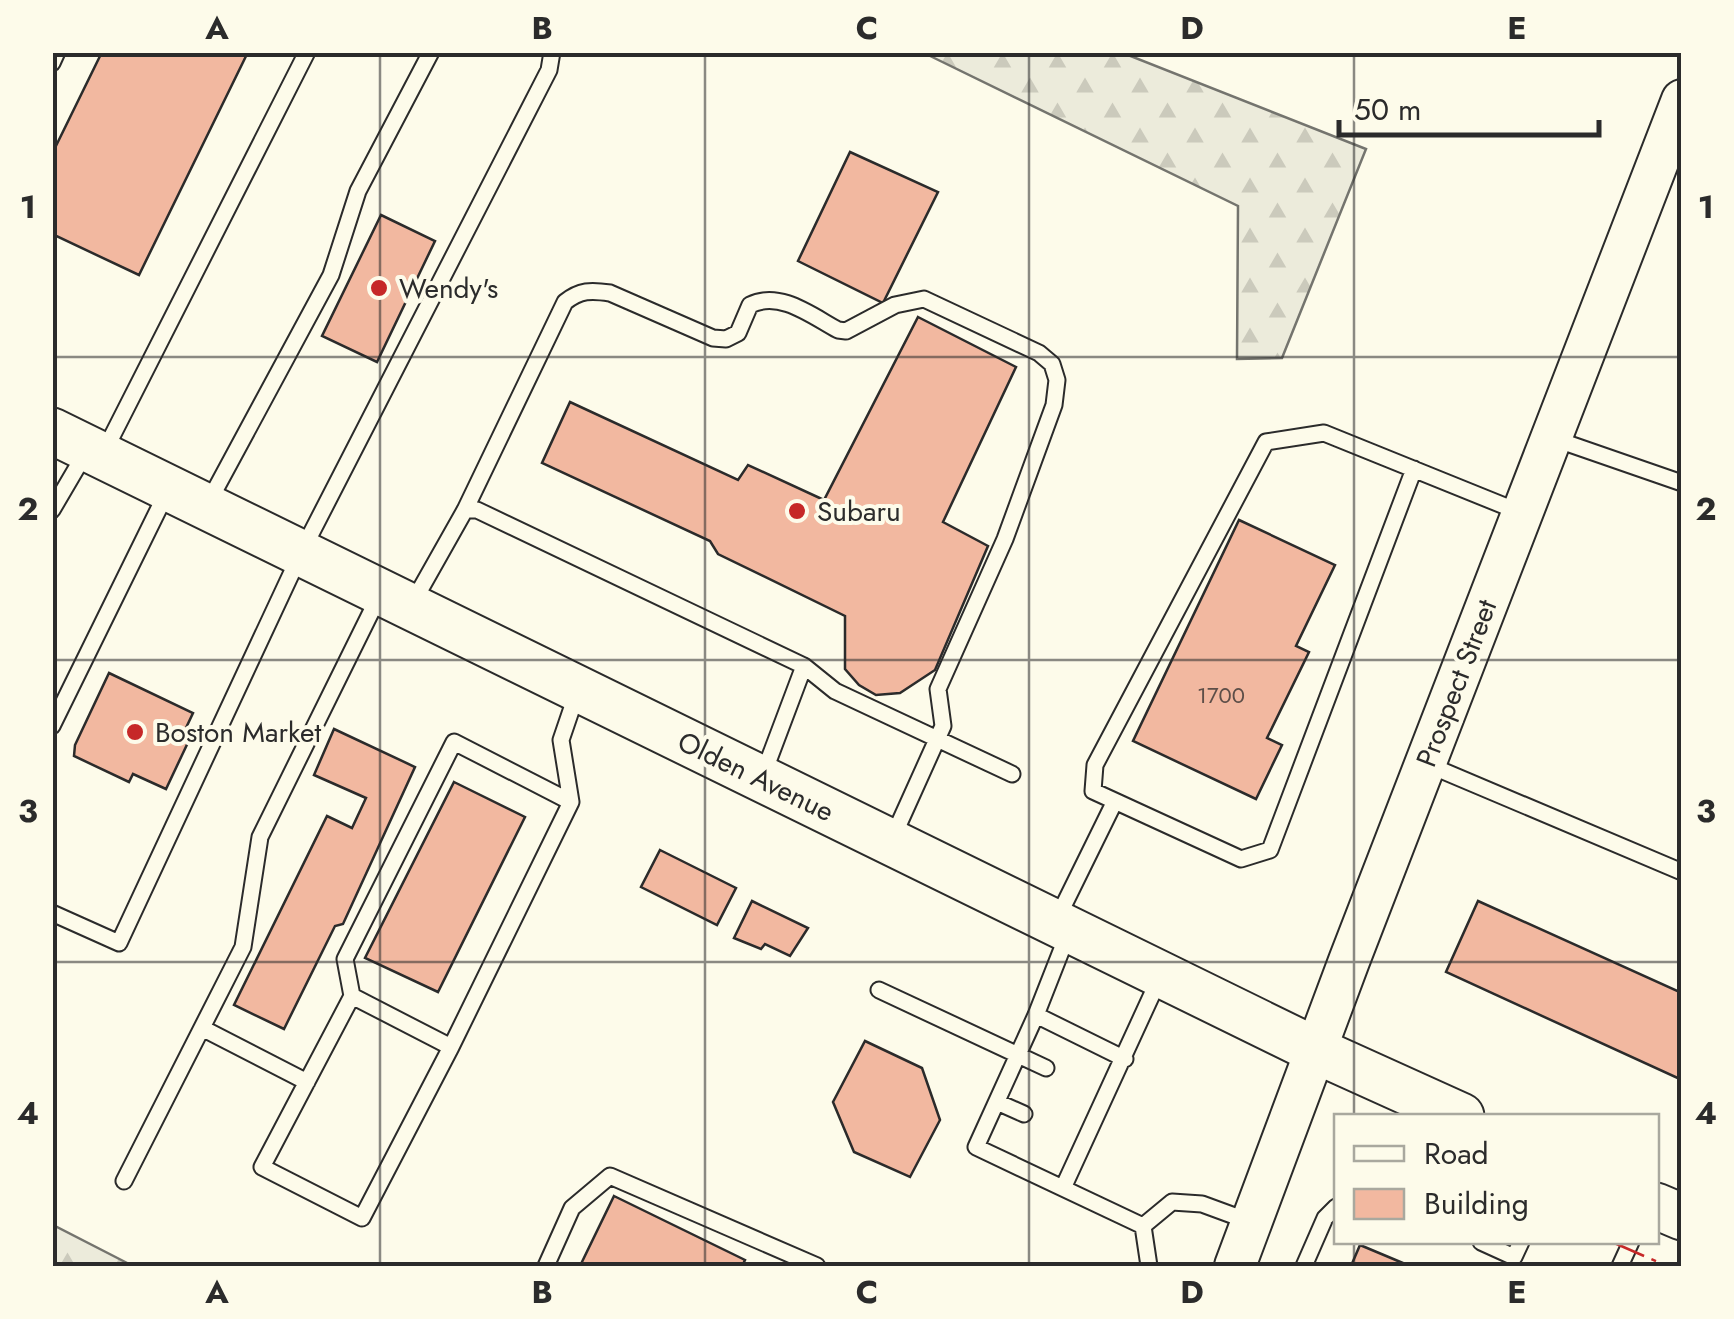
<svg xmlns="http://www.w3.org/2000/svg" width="1734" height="1319" viewBox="0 0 1734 1319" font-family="Jost,sans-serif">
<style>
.forest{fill:url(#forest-firs);stroke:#74746e;stroke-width:2.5}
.building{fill:#f2b8a0;stroke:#2b2b2b;stroke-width:2.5}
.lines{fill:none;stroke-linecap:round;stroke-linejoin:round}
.service-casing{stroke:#2b2b2b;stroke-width:19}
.tertiary-casing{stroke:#2b2b2b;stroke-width:44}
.secondary-casing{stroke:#2b2b2b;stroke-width:49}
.service{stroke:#fdfbea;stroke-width:15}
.tertiary{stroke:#fdfbea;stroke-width:40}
.secondary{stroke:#fdfbea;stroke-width:45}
.power{stroke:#c62828;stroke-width:2.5;stroke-dasharray:35 8 5 8;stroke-linecap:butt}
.grid{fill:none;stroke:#2b2b2b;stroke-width:2.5;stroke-opacity:0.55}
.poi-dot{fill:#c62828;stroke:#fdfbea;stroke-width:4}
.labels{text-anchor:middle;stroke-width:8;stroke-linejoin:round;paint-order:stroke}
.number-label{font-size:22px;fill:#5d4e48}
.poi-label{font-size:28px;fill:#2b2b2b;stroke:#fdfbea;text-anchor:start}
.street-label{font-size:28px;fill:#2b2b2b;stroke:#fdfbea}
.neatline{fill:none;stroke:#2b2b2b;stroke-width:4}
.grid-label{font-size:32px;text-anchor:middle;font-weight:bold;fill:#2b2b2b}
</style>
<defs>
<pattern id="forest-firs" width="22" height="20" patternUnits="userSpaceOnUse" patternTransform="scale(2.5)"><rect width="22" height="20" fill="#ecebdb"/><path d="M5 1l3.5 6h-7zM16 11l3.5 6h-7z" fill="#cbcabc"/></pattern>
</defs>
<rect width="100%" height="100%" fill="#fdfbea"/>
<path class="forest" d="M924 53H1123L1366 149 1282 358 1237 359 1238 206Z
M52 1225H53L133 1266H58L53 1263Z"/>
<path class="building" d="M102 52H248L139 275 52 234V154Z
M850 152 938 192 883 303 798 261Z
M381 215 435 241 377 362 322 336Z
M918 317 1016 367 943 522 988 546 935 670 900 693 876 695 859 685 845 669V616L718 554 710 541 542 463 570 402 738 480 748 465 824 500Z
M1239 520 1335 565 1296 646 1309 652 1267 738 1282 745 1256 799 1133 741Z
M109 673 193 713 185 730 192 734 166 789 133 774 129 782 74 756 75 745Z
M334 729 415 767 343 924 335 926 284 1029 234 1005 327 816 352 828 366 798 314 775Z
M454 782 525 817 438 992 365 958Z
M660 850 736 888 717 925 641 887Z
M752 901 808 928 790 956 765 944 761 949 734 938Z
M1478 901 1682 993V1080L1446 972Z
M865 1041 922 1068 940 1120 910 1177 854 1152 833 1102Z
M614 1196 745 1260 742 1266H580Z
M1360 1245 1410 1266H1351Z"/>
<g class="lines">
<defs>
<path id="service" d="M52 63 57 52
M1555 439 1682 483
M105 450 307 52
M1414 469 1270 850 1241 859 1093 791 1095 765 1266 442 1324 433 1522 513
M207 505 331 275 358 191 431 52
M52 510 86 452
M465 510H477L804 666 835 691 1012 774
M412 604 465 510 565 302C580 290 591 290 610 293L713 338 726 339 738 333 750 305C780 290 812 316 838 330L846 331 895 305 924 299 1039 353 1052 364 1057 380 1054 405 1005 539 938 689 943 726 893 837
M52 726 167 492
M1429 765 1682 872
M763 775 804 666
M52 913 119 943 300 555 549 70 552 52
M1056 921 1114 803
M1069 931 1036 1015 976 1147 1143 1226 1149 1266
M879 990 1046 1068
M352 996 345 959 454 742 571 802
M1036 1015 1125 1059
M202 1028 307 1082
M451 1047 352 996 262 1167 362 1218 451 1047 571 802 561 740 577 693
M997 1102 1024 1114
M124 1181 243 947 260 837 379 596
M1063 1188 1160 977
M1143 1226 1172 1202 1202 1204 1251 1222
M1481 1242 1514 1257 1521 1242
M546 1266 572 1208 610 1176 817 1266
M1304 1266 1325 1218 1336 1207
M1620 1266 1631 1242"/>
<path id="tertiary" d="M1235 1266 1349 961 1682 100"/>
<path id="secondary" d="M52 431 1315 1050 1461 1116
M1656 1206 1682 1217"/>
</defs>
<use href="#service" class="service-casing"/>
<use href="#tertiary" class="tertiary-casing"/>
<use href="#secondary" class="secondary-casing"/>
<use href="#service" class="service"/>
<use href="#tertiary" class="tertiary"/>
<use href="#secondary" class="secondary"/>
<path class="power" d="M1612 1242 1667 1266"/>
</g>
<path class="grid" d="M380 52V1266M705 52V1266M1029 52V1266M1354 52V1116M52 357H1682M52 660H1682M52 962H1682M1354 1242V1266"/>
<g class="poi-dot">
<circle cx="379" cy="288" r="10"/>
<circle cx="797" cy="511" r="10"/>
<circle cx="135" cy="732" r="10"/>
</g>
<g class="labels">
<g class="number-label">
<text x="1221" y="703">1700</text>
</g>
<g class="poi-label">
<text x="399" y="298">Wendy's</text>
<text x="817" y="521">Subaru</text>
<text x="155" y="742">Boston Market</text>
</g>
<g class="street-label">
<text transform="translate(1456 683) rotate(-69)" y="10">Prospect Street</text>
<text transform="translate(756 776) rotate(26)" y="10">Olden Avenue</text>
</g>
</g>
<rect width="1734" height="1319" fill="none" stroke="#fdfbea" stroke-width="110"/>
<rect x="1334" y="1114" width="325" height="130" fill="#fdfbea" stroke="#a9a89e" stroke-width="2.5"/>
<rect x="1354" y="1146" width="50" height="15" fill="#fdfbea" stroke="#a9a89e" stroke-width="2.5"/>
<text x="1424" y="1164" font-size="30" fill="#2b2b2b">Road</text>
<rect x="1354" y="1189" width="50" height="30" fill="#f2b8a0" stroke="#a9a89e" stroke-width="2.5"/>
<text x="1424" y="1214" font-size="30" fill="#2b2b2b">Building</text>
<path d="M1339 120v15h260v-15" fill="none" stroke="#2b2b2b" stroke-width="5"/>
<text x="1354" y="120" font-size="30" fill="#2b2b2b" stroke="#fdfbea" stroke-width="8" paint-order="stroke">50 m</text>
<rect x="55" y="55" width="1624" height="1209" class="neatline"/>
<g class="grid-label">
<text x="217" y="39">A</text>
<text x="542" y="39">B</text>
<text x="867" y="39">C</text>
<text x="1192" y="39">D</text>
<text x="1517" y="39">E</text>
<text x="28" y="218">1</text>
<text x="1706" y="218">1</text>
<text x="28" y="520">2</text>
<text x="1706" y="520">2</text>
<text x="28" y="822">3</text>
<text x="1706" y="822">3</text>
<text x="28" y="1124">4</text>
<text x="1706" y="1124">4</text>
<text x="217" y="1303">A</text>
<text x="542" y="1303">B</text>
<text x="867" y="1303">C</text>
<text x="1192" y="1303">D</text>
<text x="1517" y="1303">E</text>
</g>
</svg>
